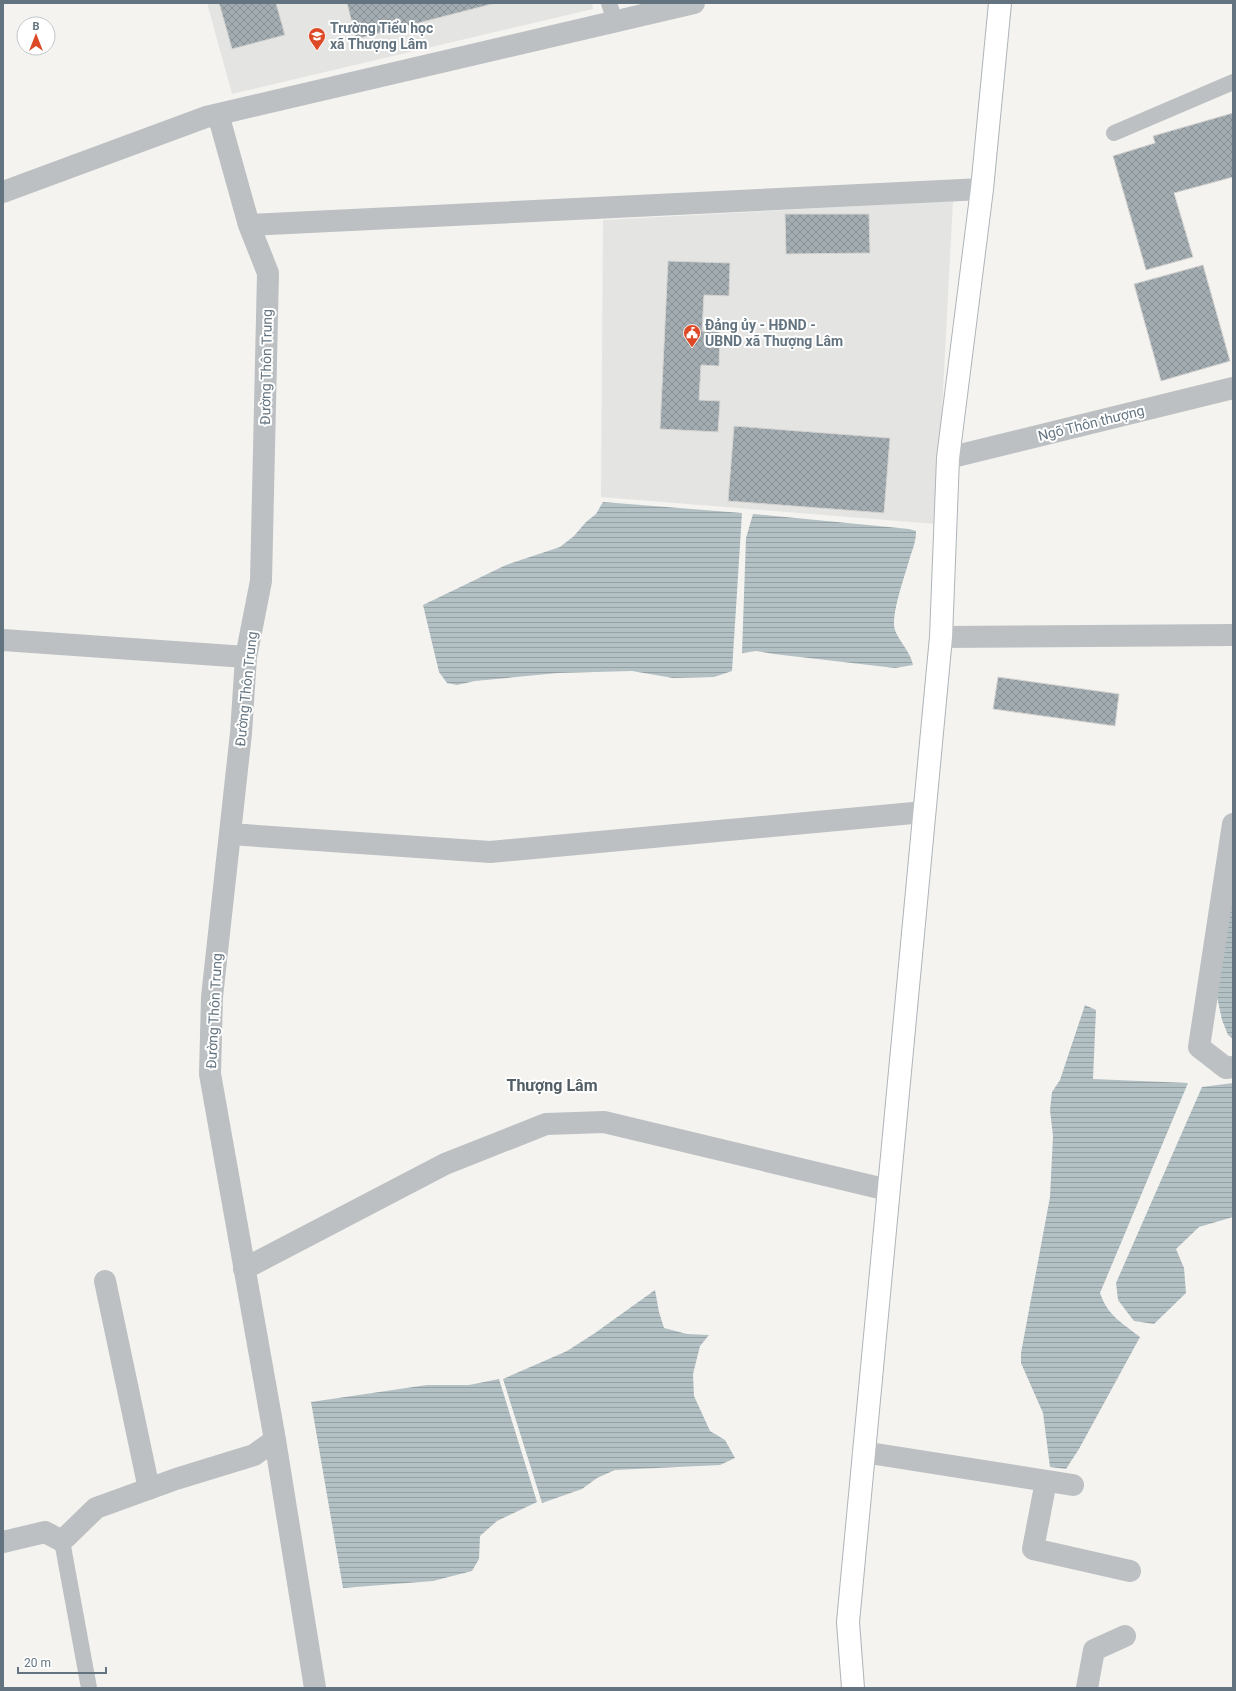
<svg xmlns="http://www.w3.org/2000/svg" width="1236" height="1691" viewBox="0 0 1236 1691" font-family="Roboto,sans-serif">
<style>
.built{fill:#e4e5e3}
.water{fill:url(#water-rules)}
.building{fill:url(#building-cross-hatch);stroke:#d5d4d2}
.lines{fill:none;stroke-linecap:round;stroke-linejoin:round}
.secondary-casing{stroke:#aeb4b8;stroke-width:24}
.lane{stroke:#bcc0c3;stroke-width:16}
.street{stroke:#bcc0c3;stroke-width:22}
.secondary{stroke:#fff;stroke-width:22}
.labels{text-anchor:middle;stroke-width:4;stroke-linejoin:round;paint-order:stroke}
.poi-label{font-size:14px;font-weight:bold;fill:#637480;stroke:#fff;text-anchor:start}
.street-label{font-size:14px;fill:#637480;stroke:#fff}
.quarter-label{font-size:16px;font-weight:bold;fill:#515d65;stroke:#fff}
</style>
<defs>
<pattern id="water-rules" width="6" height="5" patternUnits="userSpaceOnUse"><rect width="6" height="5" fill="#b3c0c4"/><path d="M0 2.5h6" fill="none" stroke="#95a1a4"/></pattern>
<pattern id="building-cross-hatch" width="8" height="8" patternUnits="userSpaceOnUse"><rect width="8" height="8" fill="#a3acb1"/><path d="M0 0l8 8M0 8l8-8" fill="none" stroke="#889195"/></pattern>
</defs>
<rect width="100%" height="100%" fill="#f4f3ef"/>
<path class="built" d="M207 3H592L593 9 232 94Z
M953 201 936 524 601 497 603 220Z"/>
<path class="water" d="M603 502 742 513 732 671 714 677 673 678 632 671 558 673 475 681 457 685 447 683 439 672 423 605 506 565 560 547 574 536 586 522 596 514Z
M753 514 909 529 916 531C916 543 912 550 909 561 904 578 894 606 894 624 894 637 910 649 913 665L895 668 774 654 756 651 742 653 746 538Z
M1233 887V1039L1228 1035 1222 1020 1216 992Z
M1085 1005 1096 1010 1093 1079 1188 1083 1100 1293C1108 1316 1121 1322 1140 1337L1079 1449 1066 1469 1050 1467 1043 1413 1021 1363V1353L1050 1197 1053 1136 1050 1110 1052 1092 1060 1080Z
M1233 1083V1217L1199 1227 1176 1249 1184 1268 1186 1293 1154 1324 1134 1321 1118 1300 1116 1283 1202 1087Z
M655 1290 659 1312 664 1328 687 1334 709 1335 700 1346 693 1374 694 1396 710 1431 725 1440 735 1458 720 1465 615 1470 597 1478 582 1489 542 1503 503 1379 567 1351 595 1333Z
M499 1379 537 1502 497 1521 480 1536 479 1559 472 1571 433 1581 343 1588 311 1402 427 1385H469Z"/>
<path class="building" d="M219 3H276L285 35 232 49Z
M347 3H496L356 39Z
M1233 113V177L1174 193 1193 257 1146 270 1113 156 1155 143 1153 136Z
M785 214H869L870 253 786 254Z
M668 261 730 263 729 296 704 295 702 331 720 332 719 366 701 365 699 400 720 401 718 432 660 429Z
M1203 265 1230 361 1161 381 1134 284Z
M734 426 890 438 884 513 728 501Z
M998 677 1119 694 1115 726 993 709Z"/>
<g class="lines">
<defs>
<path id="secondary" d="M853 1688 848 1622 941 637 948 458 982 189 1000 3"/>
</defs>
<use href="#secondary" class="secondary-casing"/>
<path class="lane" d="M609 3 615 22
M1114 133 1233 82
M62 1541 89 1688"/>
<path class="street" d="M218 114 249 225 268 273 261 581 246 657 241 733 212 997 210 1074 275 1440 315 1688
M3 192 206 117 694 3
M249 225 982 189
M948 458 1233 388
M941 637 1233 635
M3 640 246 657
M1233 824 1199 1047 1226 1068 1233 1067
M230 834 490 852 924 812
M244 1269 445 1164 546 1124 604 1122 888 1190
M105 1281 149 1489
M863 1452 1073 1485
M1046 1481 1033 1549 1130 1571
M3 1542 45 1532 62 1541 96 1508 176 1479 254 1455 275 1440
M1087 1688 1094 1650 1125 1636"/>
<use href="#secondary" class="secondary"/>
</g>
<defs>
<symbol id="school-pin" viewBox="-11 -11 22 30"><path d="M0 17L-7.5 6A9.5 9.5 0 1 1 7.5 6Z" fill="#dd4926" stroke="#fff"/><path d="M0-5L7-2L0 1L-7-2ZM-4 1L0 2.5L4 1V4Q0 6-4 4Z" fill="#fff"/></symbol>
<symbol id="civic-pin" viewBox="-11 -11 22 30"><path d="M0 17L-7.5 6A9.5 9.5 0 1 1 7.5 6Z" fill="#dd4926" stroke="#fff"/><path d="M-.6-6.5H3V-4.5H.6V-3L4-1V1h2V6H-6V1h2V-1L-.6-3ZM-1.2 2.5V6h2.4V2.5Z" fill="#fff"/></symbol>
</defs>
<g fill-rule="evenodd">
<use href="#school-pin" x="307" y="26" width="20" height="27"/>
<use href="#civic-pin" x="682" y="323" width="20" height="27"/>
</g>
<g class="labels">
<g class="poi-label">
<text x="330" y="33">Trường Tiểu học<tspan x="330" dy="16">xã Thượng Lâm</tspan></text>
<text x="705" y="330">Đảng ủy - HĐND -<tspan x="705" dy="16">UBND xã Thượng Lâm</tspan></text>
</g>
<g class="street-label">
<text transform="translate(266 367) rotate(-89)" y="5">Đường Thôn Trung</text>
<text transform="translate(1091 423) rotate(-14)" y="5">Ngõ Thôn thượng</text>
<text transform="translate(246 689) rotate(-84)" y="5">Đường Thôn Trung</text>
<text transform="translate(214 1011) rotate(-87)" y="5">Đường Thôn Trung</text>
</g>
<g class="quarter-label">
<text x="552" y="1091">Thượng Lâm</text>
</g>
</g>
<rect width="1236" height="1691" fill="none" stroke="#637480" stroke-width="8"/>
<g transform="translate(36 36)"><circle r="19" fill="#ffffff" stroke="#c1c7cc"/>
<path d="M0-3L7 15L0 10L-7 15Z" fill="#dd4926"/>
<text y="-6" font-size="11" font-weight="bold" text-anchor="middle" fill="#637480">B</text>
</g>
<path d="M18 1667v6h88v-6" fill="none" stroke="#637480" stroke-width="2"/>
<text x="24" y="1667" font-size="12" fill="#637480" stroke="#ffffff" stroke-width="3" paint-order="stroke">20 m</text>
</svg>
